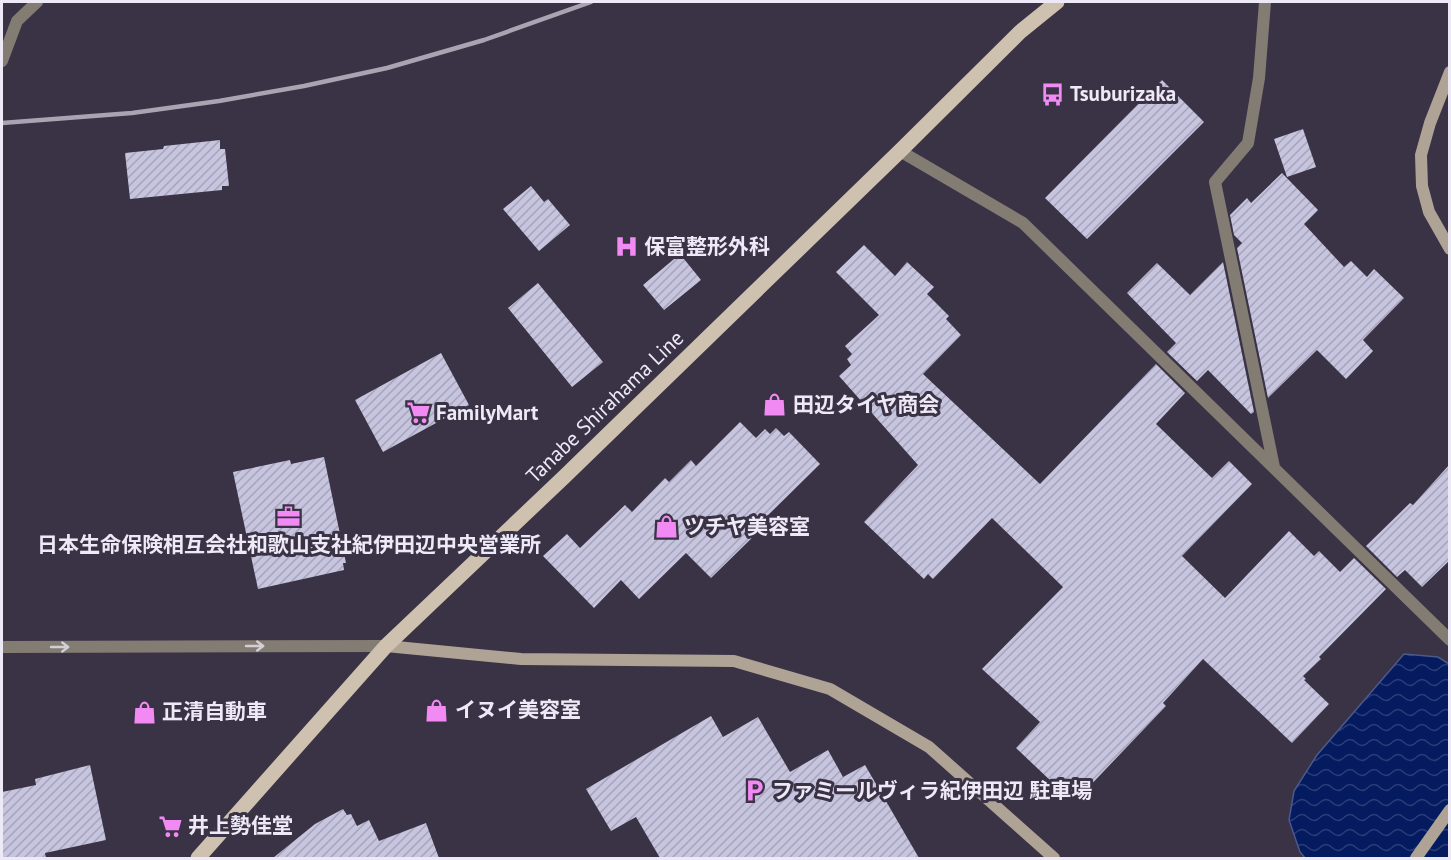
<svg xmlns="http://www.w3.org/2000/svg" width="1451" height="860" viewBox="0 0 1451 860" font-family="'PT Sans','Noto Sans JP',sans-serif">
<style>
.water{fill:url(#water-waves);stroke:#4b598d;stroke-width:1.5}
.building{fill:url(#building-hatch)}
.lines{fill:none;stroke-linecap:round;stroke-linejoin:round}
.street{stroke:#837c73;stroke-width:12}
.secondary{stroke:#aea395;stroke-width:12}
.primary{stroke:#cfc1af;stroke-width:15}
.rail{stroke:#a9a3b2;stroke-width:4.5}
.oneway{stroke:#d3ced5}
.labels{text-anchor:middle;stroke-width:6;stroke-linejoin:round;paint-order:stroke}
.poi-label{font-size:21px;font-weight:bold;fill:#eee9f6;stroke:#3a3245;text-anchor:start}
.street-label{font-size:21px;fill:#eee9f6;stroke:#3a3245}
</style>
<defs>
<pattern id="water-waves" width="16" height="10" patternUnits="userSpaceOnUse" patternTransform="scale(1.5)"><rect width="16" height="10" fill="#051b60"/><path d="M0 5q4-4 8 0t8 0" fill="none" stroke="#2a3c77"/></pattern>
<pattern id="building-hatch" width="6" height="6" patternUnits="userSpaceOnUse" patternTransform="scale(1.5)"><rect width="6" height="6" fill="#c6c4de"/><path d="M-1 1l2-2M0 6l6-6M5 7l2-2" fill="none" stroke="#a6a4b9"/></pattern>
</defs>
<rect width="100%" height="100%" fill="#3a3245"/>
<path class="water" d="M1404 654 1438 657 1449 664V858H1305L1300 852 1289 820 1294 791 1317 755Z"/>
<path class="building" d="M1162 80 1204 122 1087 239 1045 198Z
M1303 129 1316 167 1287 177 1274 139Z
M220 140V149H225L229 186H222V190L130 199 125 153 163 149 164 146Z
M1282 173 1318 210 1304 224 1344 267 1351 261 1367 277 1374 269 1404 298 1363 340 1373 351 1346 379 1317 350 1268 398 1237 248 1242 243 1234 235 1230 215 1247 198 1251 203Z
M531 186 544 202 548 199 570 225 539 251 503 209Z
M864 245 895 276 907 262 934 287 927 294 949 316 946 319 961 335 923 374 1040 484 1156 364 1185 393 1156 424 1212 478 1229 461 1252 484 1182 556 1225 598 1289 531 1314 556 1319 551 1340 572 1354 558 1386 589 1319 657 1321 659 1303 676 1306 679 1304 680 1329 704 1292 743 1203 659 1163 703 1166 706 1083 793 1079 789 1074 794 1058 778 1053 783 1016 748 1040 722 982 669 1063 587 992 518 933 579 928 574 924 579 864 522 918 465 839 376 851 365 847 359 852 354 845 346 879 315 836 272Z
M680 254 701 280 664 310 643 285Z
M1223 262 1254 412 1251 414 1208 370 1197 381 1167 352 1176 343 1127 293 1157 263 1190 295Z
M538 283 603 362 572 387 508 308Z
M441 353 469 405 383 452 355 400Z
M740 422 756 438 765 429 770 434 776 428 784 436 789 432 820 464 754 529 758 532 711 578 686 553 639 599 621 580 594 608 543 556 567 534 580 548 625 505 632 512 665 478 669 482 691 460 696 466Z
M324 457 346 563H343L344 570 258 589 233 472 290 460 291 464Z
M1449 465V561L1422 587 1405 570 1397 577 1366 546 1410 503 1413 505Z
M711 716 723 737 758 717 790 772 828 750 843 777 865 765 919 858H660L636 817 611 831 586 789Z
M90 765 106 840 45 853 46 858H2V792L36 785 35 779Z
M343 809 347 815 351 814 357 826 369 820 379 841 426 823 439 858H273L315 824Z"/>
<g class="lines">
<path class="street" d="M1265 2 1259 78 1248 143 1215 182 1274 467
M2 61 17 21 37 2
M900 151 1023 223 1450 640
M2 647 386 646"/>
<path class="secondary" d="M1450 72 1430 123 1421 155 1422 186 1429 212 1450 249
M386 646 521 659 734 661 830 689 929 747 1054 858
M1416 858 1450 810"/>
<path class="primary" d="M198 858 386 646 564 477 900 151 1020 32 1057 2"/>
<path class="rail" d="M2 123 132 113 219 101 304 86 387 68 484 40 591 2"/>
</g>
<defs><path id="oneway-shaft" d="M-6 0H5M1.5-3L5.5 0L1.5 3" fill="none" stroke-width="1.6" stroke-linecap="round" stroke-linejoin="round" transform="scale(1.5)"/></defs>
<g class="oneway">
<use href="#oneway-shaft" transform="translate(255 646)"/>
<use href="#oneway-shaft" transform="translate(60 647)"/>
</g>
<defs>
<symbol id="bus-bare" viewBox="-9 -9 18 18"><path d="M-5-6H5V4H4V6H2V4H-2V6H-4V4H-5ZM-3.5-4V0h7V-4ZM-3.5 1.2v1.5H-2V1.2ZM2 1.2v1.5H3.5V1.2Z" fill="#f28af3" stroke="#3a3245" stroke-width="2.5" paint-order="stroke"/></symbol>
<symbol id="hospital-bare" viewBox="-9 -9 18 18"><path d="M-5-5h3v3.5h4V-5h3V5h-3V1.5h-4V5h-3Z" fill="#f28af3" stroke="#3a3245" stroke-width="2.5" paint-order="stroke"/></symbol>
<symbol id="shop-bare" viewBox="-9 -9 18 18"><path d="M-5-2.5h2.3a2.7 3.5 0 0 1 5.4 0H5L5.5 6h-11ZM-1.5-2.5h3a1.5 2.3 0 0 0-3 0Z" fill="#f28af3" stroke="#3a3245" stroke-width="2.5" paint-order="stroke"/></symbol>
<symbol id="supermarket-bare" viewBox="-9 -9 18 18"><path d="M-6-5.5h2.5l.6 2H6L4.5 2H-2.5L-4.4-4H-6ZM-1.5 3.2a1.3 1.3 0 1 0 .1 0ZM3 3.2a1.3 1.3 0 1 0 .1 0Z" fill="#f28af3" stroke="#3a3245" stroke-width="2.5" paint-order="stroke"/></symbol>
<symbol id="office-bare" viewBox="-9 -9 18 18"><path d="M-6-3h4V-5.5h4V-3h4V5H-6ZM-1-4.5V-3h2v-1.5ZM-6 0V1H6V0Z" fill="#f28af3" stroke="#3a3245" stroke-width="2.5" paint-order="stroke"/></symbol>
<symbol id="parking-bare" viewBox="-9 -9 18 18"><path d="M-3.5-5.5H1a3.5 3.5 0 0 1 0 7H-1V5.5H-3.5ZM-1-3.4V-.6H.8a1.4 1.4 0 0 0 0-2.8Z" fill="#f28af3" stroke="#3a3245" stroke-width="2.5" paint-order="stroke"/></symbol>
</defs>
<g fill-rule="evenodd">
<use href="#bus-bare" x="1036" y="78" width="33" height="33"/>
<use href="#hospital-bare" x="610" y="230" width="33" height="33"/>
<use href="#shop-bare" x="758" y="388" width="33" height="33"/>
<use href="#supermarket-bare" x="402" y="396" width="33" height="33"/>
<use href="#office-bare" x="272" y="500" width="33" height="33"/>
<use href="#shop-bare" x="650" y="510" width="33" height="33"/>
<use href="#shop-bare" x="420" y="694" width="33" height="33"/>
<use href="#shop-bare" x="128" y="696" width="33" height="33"/>
<use href="#parking-bare" x="738" y="774" width="33" height="33"/>
<use href="#supermarket-bare" x="154" y="810" width="33" height="33"/>
</g>
<g class="labels">
<g class="poi-label">
<text x="1070" y="101">Tsuburizaka</text>
<text x="644" y="254">保富整形外科</text>
<text x="793" y="412">田辺タイヤ商会</text>
<text x="436" y="420">FamilyMart</text>
<text x="684" y="534">ツチヤ美容室</text>
<text x="289" y="552" text-anchor="middle">日本生命保険相互会社和歌山支社紀伊田辺中央営業所</text>
<text x="455" y="717">イヌイ美容室</text>
<text x="162" y="719">正清自動車</text>
<text x="772" y="798">ファミールヴィラ紀伊田辺 駐車場</text>
<text x="188" y="833">井上勢佳堂</text>
</g>
<g class="street-label">
<text transform="translate(605 407) rotate(-44)" y="7">Tanabe Shirahama Line</text>
</g>
</g>
<rect width="1451" height="860" fill="none" stroke="#eee9f6" stroke-width="6"/>
</svg>
